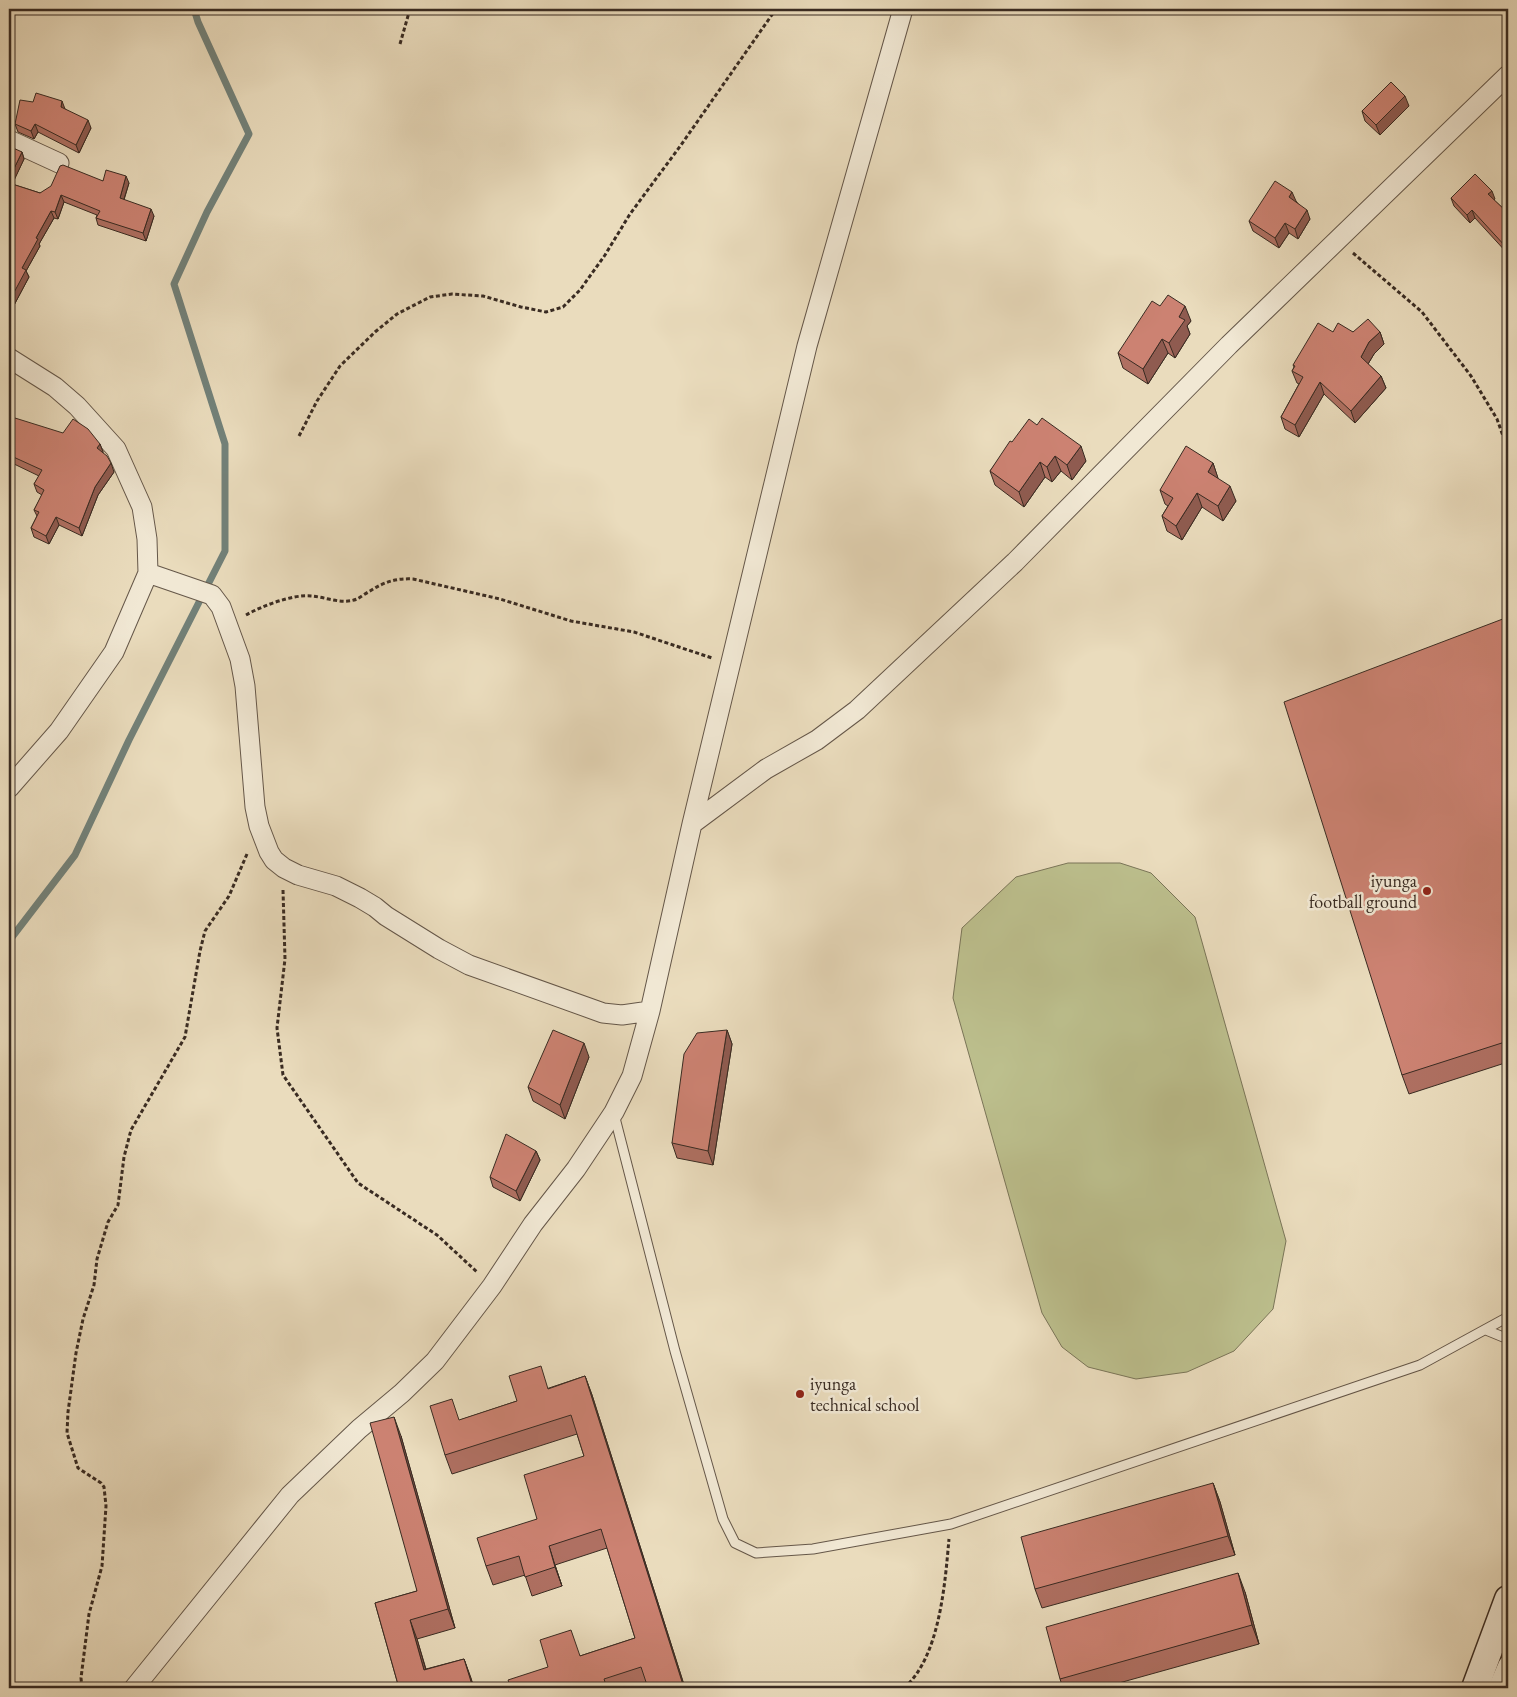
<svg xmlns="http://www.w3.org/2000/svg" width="1517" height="1697" viewBox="0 0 1517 1697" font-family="'EB Garamond',serif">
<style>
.green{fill:#bcbf8d;stroke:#7a7558}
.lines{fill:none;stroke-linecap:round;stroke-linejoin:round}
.stream{stroke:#728179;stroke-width:7}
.lane-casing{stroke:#655749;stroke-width:11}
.street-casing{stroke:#655749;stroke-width:21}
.secondary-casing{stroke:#392b22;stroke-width:29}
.path{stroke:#392b22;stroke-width:3;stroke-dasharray:4 2.5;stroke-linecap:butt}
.lane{stroke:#f1e8d4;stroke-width:9}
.street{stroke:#f1e8d4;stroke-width:19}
.secondary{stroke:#f1e8d4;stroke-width:26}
.wall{fill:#af7062;stroke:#392b22}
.shaded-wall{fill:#8f5b50;stroke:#392b22}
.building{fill:#cc8272;stroke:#392b22}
.poi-dot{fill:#8f2418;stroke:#f1e8d4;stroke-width:2}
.labels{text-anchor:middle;stroke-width:5;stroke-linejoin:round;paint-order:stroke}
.poi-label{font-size:18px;fill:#392b22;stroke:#f1e8d4;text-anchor:end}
</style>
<rect width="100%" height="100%" fill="#eadcbd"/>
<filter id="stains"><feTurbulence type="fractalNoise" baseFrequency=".004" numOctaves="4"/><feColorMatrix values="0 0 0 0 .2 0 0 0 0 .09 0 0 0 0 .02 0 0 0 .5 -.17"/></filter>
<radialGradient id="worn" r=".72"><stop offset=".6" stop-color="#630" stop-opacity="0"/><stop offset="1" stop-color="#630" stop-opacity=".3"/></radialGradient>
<path class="green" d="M1068 863H1120L1151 873 1195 917 1286 1241 1273 1309 1234 1351 1187 1372 1136 1379 1088 1367 1062 1347 1042 1313 953 998 962 928 1016 877Z"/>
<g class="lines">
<path class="stream" d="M9 941 75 855 129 740 225 551V444L174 284 207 212 249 134 198 22 194 9"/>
<defs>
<path id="lane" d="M614 1114 675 1351 723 1519 735 1543 756 1553 813 1549 951 1524 1420 1365 1508 1317
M1486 1330 1508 1339"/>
<path id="street" d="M9 140 59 163
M9 358 55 387 77 406 116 449 142 507 147 539 148 573 114 652 59 731 9 788
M148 573 212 595 221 607 240 659 245 686 255 807 259 826 269 852 274 860 284 868 298 875 336 886 360 898 375 907 386 916 439 949 469 965 603 1013 622 1015 650 1011
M692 824 766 769 817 740 857 710 1015 562 1229 345 1508 75
M134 1688 290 1495 359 1429 402 1393 435 1361 492 1286 533 1224 576 1169 614 1112 632 1076 650 1011 692 824 807 346 903 9
M1498 1688 1508 1665"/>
<path id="secondary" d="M1475 1688 1508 1599"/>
</defs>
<use href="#lane" class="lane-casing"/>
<use href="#street" class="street-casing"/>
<use href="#secondary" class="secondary-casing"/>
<path class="path" d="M400 44 410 9
M1353 253 1422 312 1471 376 1497 419 1508 450
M299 436 317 401 340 366 375 332 397 314 430 297 452 294 483 296 521 307 546 312 563 307 580 290 605 255 630 214 681 145 776 9
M246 615C262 606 293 594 311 596 326 597 342 605 357 599 361 597 366 593 370 591 384 582 396 578 413 579L500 599 571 621 634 632 712 658
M283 890 285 959 277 1028 283 1075 358 1183 437 1235 477 1272
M82 1688 81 1678 89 1614 102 1566 106 1506 104 1487 101 1483 78 1468 67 1433 68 1412 76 1353 83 1319 94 1285 97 1259 108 1222 118 1205 124 1157 131 1130 185 1037 200 951 205 931 229 896 247 854
M904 1688C940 1657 945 1583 949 1539"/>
<use href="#lane" class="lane"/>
<use href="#street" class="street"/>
<use href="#secondary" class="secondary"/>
</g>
<path class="wall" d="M1409 106 1380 135 1365 121 1362 111Z
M65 109 91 128 79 153 38 132 34 139 18 132 15 124Z
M11 151 22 152 24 159 12 184 40 193 103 181 129 183 124 200 154 216 146 241 98 225 96 218 97 215 64 202 58 219 54 218 39 244 40 246 26 271 29 277 13 307 9 305V216L12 208Z
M1451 198 1495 199 1494 200 1508 213V254L1475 218 1470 223 1454 206Z
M1296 201 1310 219 1298 239 1289 233 1279 248 1253 231 1249 221Z
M1160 306 1191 321 1187 326 1190 334 1175 358 1168 353 1148 384 1123 368 1118 353Z
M1333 332H1380L1384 344 1374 354 1368 364 1381 376 1386 388 1355 423 1324 394 1299 437 1285 429 1281 417 1299 384 1297 383 1292 371 1294 367 1293 365Z
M9 431 100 444 103 452V453L114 472 98 495 82 536 59 525 49 544 34 537 31 528 37 516 34 510 42 495 37 492 34 484 39 476 12 463 9 471Z
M1012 442 1086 461 1072 480 1061 471 1052 482 1045 477 1024 507 995 485 990 471Z
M1213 463 1218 479 1236 501 1223 521 1202 507 1182 540 1167 531 1162 516 1168 506 1165 504 1160 490Z
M1508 617V1062L1409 1094 1402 1075Z
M727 1030 732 1044 713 1165 677 1158 672 1143Z
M589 1057 565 1119 533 1101 528 1087Z
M536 1151 540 1160 520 1201 493 1187 490 1177Z
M585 1376 592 1395 685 1688H648L647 1686 641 1688H511L580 1656 635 1638 607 1548 555 1565 562 1586 532 1596 525 1575 493 1585 486 1566 537 1519 584 1456 577 1434 452 1474 445 1455 460 1420 517 1401 549 1388Z
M401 1436 455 1628 417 1639 426 1669 464 1659 474 1688H399L375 1603 417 1591Z
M1213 1483 1220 1502 1235 1555 1042 1608 1035 1589Z
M1245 1592 1259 1644 1101 1688H1063L1060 1679Z"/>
<path class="shaded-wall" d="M1405 96 1409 106 1380 135 1376 125Z
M62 101 65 109 63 115 61 107Z
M88 120 91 128 79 153 76 145Z
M35 124 38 132 34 139 31 131Z
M22 152 24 159 10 189 9 187V179Z
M126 176 129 183 122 205 120 198Z
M1492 191 1495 199 1491 203 1488 194Z
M1292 192 1296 201 1292 207 1289 197Z
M61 195 64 202 58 219 55 212Z
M151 209 154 216 146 241 143 233Z
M1307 210 1310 219 1298 239 1295 229Z
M1472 210 1475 218 1470 223 1467 215Z
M51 211 54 218 39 244 40 246 26 271 29 277 13 307 10 300 22 268 36 238Z
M1285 223 1289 233 1279 248 1275 238Z
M1185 306 1191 321 1187 326 1190 334 1175 358 1169 343 1179 317Z
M1380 332 1384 344 1374 354 1365 369 1361 357 1369 342Z
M1162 339 1168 353 1148 384 1143 369Z
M1381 376 1386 388 1355 423 1351 411Z
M1320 382 1324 394 1299 437 1295 425Z
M100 444 103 452 100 457 97 448Z
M1081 446 1086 461 1072 480 1067 465Z
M9 455 12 463 9 471Z
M1055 456 1061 471 1052 482 1047 467Z
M1040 462 1045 477 1024 507 1019 492Z
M111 463 114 472 98 495 82 536 79 528 95 487Z
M1213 463 1218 478 1213 487 1208 472Z
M1230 486 1236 501 1223 521 1218 506Z
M1197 493 1202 507 1182 540 1176 526Z
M56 517 59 525 49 544 46 536Z
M727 1030 732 1044 713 1165 708 1151Z
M584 1043 589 1057 565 1119 560 1105Z
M536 1151 540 1160 520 1201 516 1191Z
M585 1376 592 1395 685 1688H684Z
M394 1417 401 1436 455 1628 448 1609Z
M1213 1483 1220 1502 1235 1555 1228 1536Z
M549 1546 555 1565 562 1586 555 1567Z
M1238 1573 1245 1592 1259 1644 1252 1625Z
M410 1620 417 1639 431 1688 424 1670Z
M464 1659 471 1678 474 1688H473Z"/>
<path class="building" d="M1391 82 1405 96 1376 125 1362 111Z
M36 93 62 101 61 107 88 120 76 145 35 124 31 131 15 124 20 100 33 102Z
M11 147 22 152 9 179V150L11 151Z
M63 165 103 181 106 170 126 176 120 198 151 209 143 233 96 218 100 211 61 195 55 212 51 211 36 238 38 239 22 268 26 270 10 300 9 299V216L12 208 9 200V183L40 193 51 186 60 166Z
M1475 174 1492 191 1488 194 1508 213V244L1506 247 1472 210 1467 215 1451 198Z
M1275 181 1292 192 1289 197 1307 210 1295 229 1285 223 1275 238 1249 221Z
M1168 295 1185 306 1179 317 1185 320 1169 343 1162 339 1143 369 1118 353 1152 301 1160 306Z
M1368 319 1380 332 1369 342 1361 357 1381 376 1351 411 1320 382 1295 425 1281 417 1303 377 1292 371 1295 366 1293 365 1318 323 1333 332 1338 323 1353 332Z
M15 418 63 433 73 419 88 429 100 444 97 448 107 456 111 463 95 487 79 528 56 517 46 536 31 528 39 512 34 510 44 490 34 484 42 470 9 455V431Z
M1042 418 1081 446 1067 465 1055 456 1047 467 1040 462 1019 492 990 471 1010 441 1012 442 1029 419 1037 425Z
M1186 446 1213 463 1208 472 1230 486 1218 506 1197 493 1176 526 1162 516 1173 498 1160 490Z
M1508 617V1041L1402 1075 1284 702Z
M553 1030 584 1043 560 1105 528 1087Z
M727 1030 708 1151 672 1143 684 1054 697 1033Z
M506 1134 536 1151 516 1191 490 1177Z
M541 1366 548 1389 585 1376 684 1688H648L641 1667 604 1679 607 1688H511L508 1680 548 1667 540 1640 571 1630 580 1656 635 1638 601 1529 549 1546 555 1567 525 1577 519 1556 486 1566 477 1538 537 1519 524 1475 584 1456 571 1415 445 1455 430 1406 452 1399 459 1420 517 1401 509 1376Z
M394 1417 448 1609 410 1620 424 1670 464 1659 473 1688H443V1687L439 1688H399L375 1603 417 1591 370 1423Z
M1213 1483 1228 1536 1035 1589 1021 1537Z
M1238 1573 1252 1625 1060 1679 1046 1627Z"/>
<g class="poi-dot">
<circle cx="1427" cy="891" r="5"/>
<circle cx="800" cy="1394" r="5"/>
</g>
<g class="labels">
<g class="poi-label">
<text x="1417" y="887">iyunga<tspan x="1417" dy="21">football ground</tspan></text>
<text x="810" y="1390" text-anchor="start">iyunga<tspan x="810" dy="21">technical school</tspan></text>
</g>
</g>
<rect width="1517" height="1697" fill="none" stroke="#eadcbd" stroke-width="30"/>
<rect x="10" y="10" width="1497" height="1677" fill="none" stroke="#392b22" stroke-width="2.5"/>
<rect x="15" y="15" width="1487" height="1667" fill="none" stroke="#392b22"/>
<rect width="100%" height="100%" filter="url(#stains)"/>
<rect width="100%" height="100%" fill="url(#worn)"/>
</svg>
